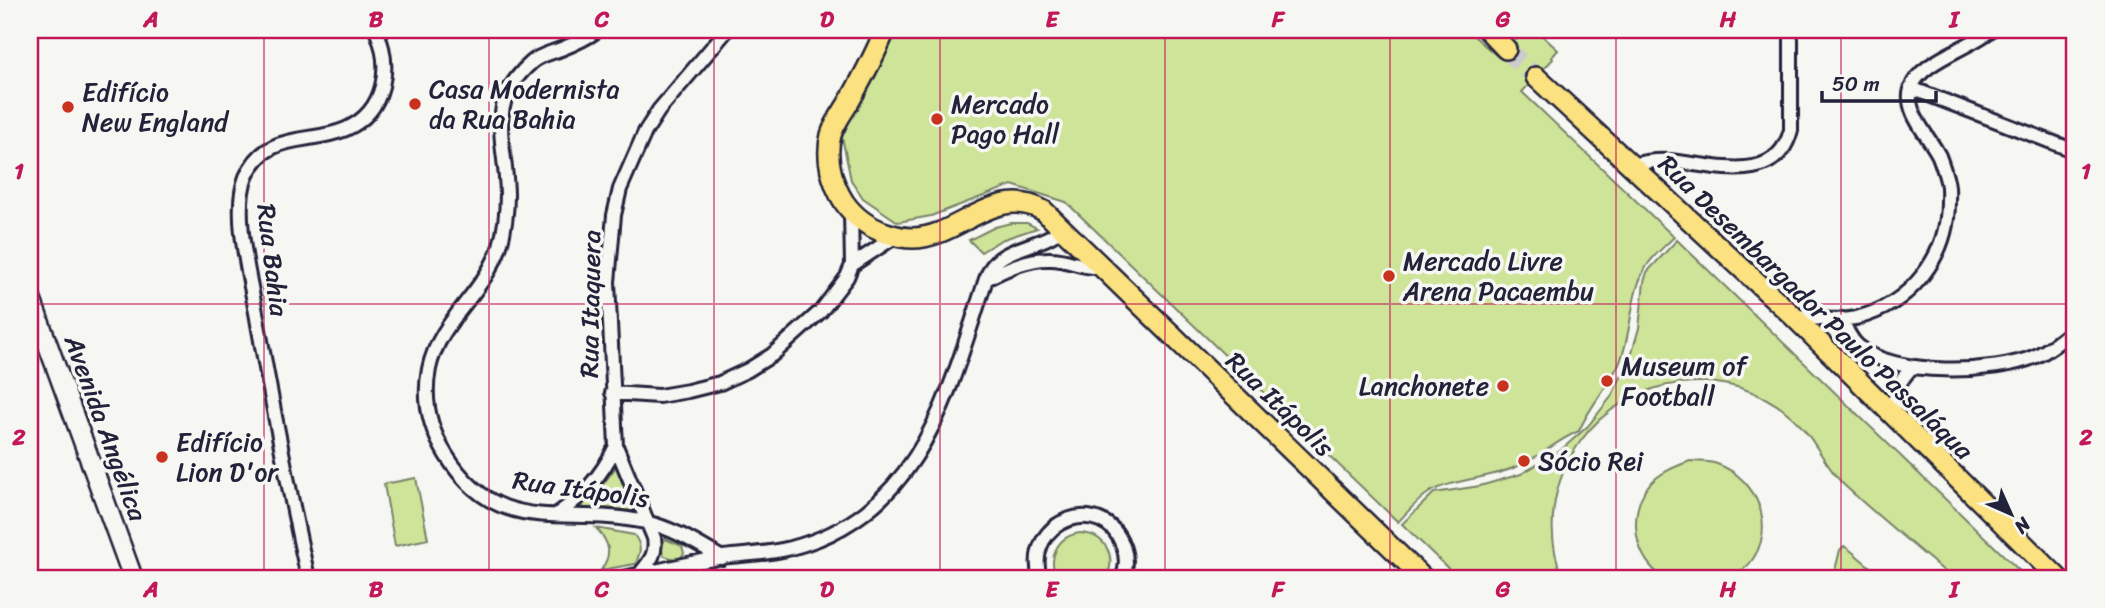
<svg xmlns="http://www.w3.org/2000/svg" width="2105" height="608" viewBox="0 0 2105 608" font-family="Sriracha,sans-serif">
<style>
.green{fill:#cee498;stroke:#78836a;stroke-width:2}
.lines{fill:none;stroke-linecap:round;stroke-linejoin:round}
.primary-tunnel{stroke:#cccccd;stroke-width:19;stroke-dasharray:19 10;stroke-linecap:butt}
.minor-casing{stroke:#22223b;stroke-width:18}
.secondary-casing{stroke:#22223b;stroke-width:23}
.primary-casing{stroke:#22223b;stroke-width:24}
.minor{stroke:#f6f6f2;stroke-width:12}
.secondary{stroke:#f6f6f2;stroke-width:18}
.primary{stroke:#fbe180;stroke-width:19}
.grid{fill:none;stroke:#c2185b;stroke-width:2;stroke-opacity:0.55}
.poi-dot{fill:#c8321e;stroke:#f6f6f2;stroke-width:2.5}
.labels{text-anchor:middle;stroke-width:7;stroke-linejoin:round;paint-order:stroke}
.poi-label{font-size:26px;fill:#22223b;stroke:#f6f6f2;text-anchor:start}
.street-label{font-size:26px;fill:#22223b;stroke:#f6f6f2}
.neatline{fill:none;stroke:#c2185b;stroke-width:2.5}
.grid-label{font-size:23px;text-anchor:middle;font-weight:bold;fill:#c2185b}
</style>
<rect width="100%" height="100%" fill="#f6f6f2"/>
<filter id="ink" filterUnits="userSpaceOnUse"><feTurbulence type="fractalNoise" baseFrequency=".0143" numOctaves="2"/><feDisplacementMap in="SourceGraphic" scale="14" xChannelSelector="R" yChannelSelector="G"/><feConvolveMatrix kernelMatrix="1 2 1 2 8 2 1 2 1" color-interpolation-filters="sRGB"/></filter>
<g filter="url(#ink)">
<path class="green" d="M892 30H1467L1498 57 1524 32 1526 33 1530 30H1536L1558 50 1552 57 1553 59 1522 92 1674 237C1666 245 1655 254 1648 264 1629 292 1633 330 1620 362 1608 387 1589 407 1579 431 1557 440 1540 457 1518 466 1490 479 1457 478 1430 492 1418 499 1407 513 1398 522L1066 202 1012 185 931 216 898 222 863 198 851 180 842 137Z
M1011 223H1027L1037 228 1001 240 981 252 969 240 995 227Z
M1677 240 2027 578H1952C1916 547 1878 517 1843 484 1823 464 1814 436 1792 417 1731 361 1627 374 1580 442 1552 481 1544 533 1563 578H1458L1402 524 1434 493 1480 486 1521 474 1560 451 1588 426 1611 397 1630 359 1639 328 1644 282 1647 272Z
M1690 461C1699 462 1709 461 1717 464 1757 478 1778 528 1750 563 1745 569 1738 573 1733 578H1665C1634 561 1627 514 1648 486 1659 473 1674 467 1690 461Z
M616 467 634 511 607 508 583 510V505L598 491Z
M416 478 428 539 395 546 384 484Z
M596 528 634 535C642 545 641 553 635 564L601 570C613 553 609 542 596 528Z
M1080 533C1106 534 1117 557 1106 578H1057C1047 558 1057 536 1080 533Z
M665 539 682 546 684 553 679 560 664 556 661 548Z
M1844 546 1850 550 1883 578H1833L1840 550Z"/>
<g class="lines">
<path class="primary-tunnel" d="M1506 49 1536 77"/>
<defs>
<path id="minor" d="M598 30C587 38 574 44 561 49 551 53 540 55 532 62 484 103 506 142 507 194 507 212 505 229 500 246 485 293 439 320 429 369 423 399 430 429 446 455 500 541 564 504 645 522 673 528 698 544 722 558
M1911 88 2075 151
M1631 165C1644 162 1656 160 1669 161 1712 164 1776 188 1791 130V39
M852 265 896 236
M986 279C1006 269 1028 258 1051 259 1069 259 1083 269 1101 267
M1792 315C1811 318 1837 322 1856 318 1910 305 1948 257 1948 202 1948 195 1949 188 1947 181 1945 173 1942 164 1939 156 1929 136 1904 112 1911 89 1918 62 1970 48 1991 30
M1842 319C1846 329 1850 339 1858 346 1893 377 1995 374 2036 356 2051 349 2063 339 2075 328
M612 393 659 396 688 391 720 383 748 370 772 355 821 311 847 277 852 265 851 211
M1894 417C1894 392 1895 387 1911 368
M556 515C583 496 601 477 616 446
M639 575C649 562 657 555 654 538L616 446 608 282 614 215 620 189 645 132 659 110 727 30
M308 578C290 494 273 409 258 324 252 284 231 214 246 177 266 130 309 145 346 129 386 111 392 66 376 30
M624 578C656 571 690 563 723 557 745 554 769 554 791 548 922 514 949 391 986 279 988 274 990 268 994 264 1008 247 1042 246 1062 229
M1040 578C1023 519 1104 492 1123 546 1127 557 1127 568 1122 578"/>
<path id="secondary" d="M30 296 133 578"/>
<path id="primary" d="M885 30C875 55 862 79 849 102 843 112 834 124 831 135 825 158 832 183 844 202 855 218 868 227 886 233 895 236 904 238 913 238 958 238 995 183 1044 211L1423 578
M1488 30 1506 49
M1536 77 1792 315 2058 578"/>
</defs>
<use href="#minor" class="minor-casing"/>
<use href="#secondary" class="secondary-casing"/>
<use href="#primary" class="primary-casing"/>
<use href="#minor" class="minor"/>
<use href="#secondary" class="secondary"/>
<use href="#primary" class="primary"/>
</g>
</g>
<path class="grid" d="M264 30V578M489 30V578M714 30V578M940 30V578M1165 30V578M1390 30V578M1616 30V578M1841 30V578M30 304H2075"/>
<g class="poi-dot">
<circle cx="415" cy="104" r="7"/>
<circle cx="68" cy="107" r="7"/>
<circle cx="937" cy="119" r="7"/>
<circle cx="1389" cy="276" r="7"/>
<circle cx="1607" cy="381" r="7"/>
<circle cx="1503" cy="386" r="7"/>
<circle cx="162" cy="457" r="7"/>
<circle cx="1524" cy="461" r="7"/>
</g>
<g class="labels">
<g class="poi-label">
<text x="429" y="98">Casa Modernista<tspan x="429" dy="30">da Rua Bahia</tspan></text>
<text x="82" y="101">Edifício<tspan x="82" dy="30">New England</tspan></text>
<text x="951" y="113">Mercado<tspan x="951" dy="30">Pago Hall</tspan></text>
<text x="1403" y="270">Mercado Livre<tspan x="1403" dy="30">Arena Pacaembu</tspan></text>
<text x="1621" y="375">Museum of<tspan x="1621" dy="30">Football</tspan></text>
<text x="1489" y="395" text-anchor="end">Lanchonete</text>
<text x="176" y="451">Edifício<tspan x="176" dy="30">Lion D'or</tspan></text>
<text x="1538" y="470">Sócio Rei</text>
</g>
<g class="street-label">
<text transform="translate(273 260) rotate(83)" y="9">Rua Bahia</text>
<text transform="translate(590 304) rotate(-89)" y="9">Rua Itaquera</text>
<text transform="translate(1816 307) rotate(44)" y="9">Rua Desembargador Paulo Passaláqua</text>
<text transform="translate(1280 404) rotate(44)" y="9">Rua Itápolis</text>
<text transform="translate(106 428) rotate(70)" y="9">Avenida Angélica</text>
<text transform="translate(581 489) rotate(8)" y="9">Rua Itápolis</text>
</g>
</g>
<rect width="2105" height="608" fill="none" stroke="#f6f6f2" stroke-width="77"/>
<g transform="translate(2011 514) rotate(135)" stroke="#f6f6f2" stroke-width="5" paint-order="stroke">
<path d="M0-5L12 26L0 18L-12 26Z" fill="#22223b"/>
<text y="-10" font-size="19" font-weight="bold" text-anchor="middle" fill="#22223b">N</text>
</g>
<path d="M1822 91v10h114v-10" fill="none" stroke="#22223b" stroke-width="3.5"/>
<text x="1832" y="91" font-size="21" fill="#22223b" stroke="#f6f6f2" stroke-width="5" paint-order="stroke">50 m</text>
<rect x="38" y="38" width="2028" height="532" class="neatline"/>
<g class="grid-label">
<text x="151" y="27">A</text>
<text x="376" y="27">B</text>
<text x="602" y="27">C</text>
<text x="827" y="27">D</text>
<text x="1052" y="27">E</text>
<text x="1278" y="27">F</text>
<text x="1503" y="27">G</text>
<text x="1728" y="27">H</text>
<text x="1954" y="27">I</text>
<text x="19" y="179">1</text>
<text x="2086" y="179">1</text>
<text x="19" y="445">2</text>
<text x="2086" y="445">2</text>
<text x="151" y="597">A</text>
<text x="376" y="597">B</text>
<text x="602" y="597">C</text>
<text x="827" y="597">D</text>
<text x="1052" y="597">E</text>
<text x="1278" y="597">F</text>
<text x="1503" y="597">G</text>
<text x="1728" y="597">H</text>
<text x="1954" y="597">I</text>
</g>
</svg>
